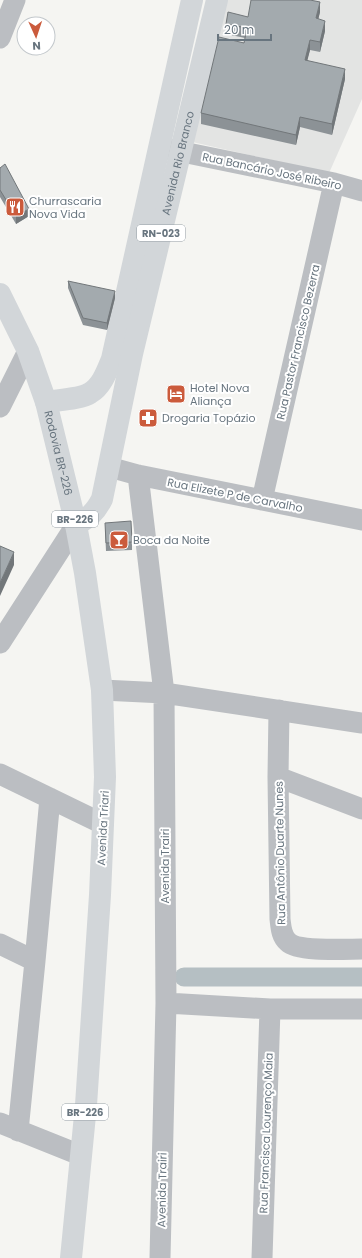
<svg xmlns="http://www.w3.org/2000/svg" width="362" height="1258" viewBox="0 0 362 1258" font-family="Poppins,sans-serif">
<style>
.built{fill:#e3e4e3}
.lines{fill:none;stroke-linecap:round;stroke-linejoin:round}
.canal{stroke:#b5bfc3;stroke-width:19}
.minor{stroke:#bbbec2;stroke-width:21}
.major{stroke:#d2d6d9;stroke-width:22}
.highway{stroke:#d2d6d9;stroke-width:22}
.wall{fill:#8c9296}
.shaded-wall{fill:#72777a}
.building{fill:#a3aaae;stroke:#72777a}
.labels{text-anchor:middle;stroke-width:4;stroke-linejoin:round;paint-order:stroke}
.shield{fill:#fff;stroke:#959ea5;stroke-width:1}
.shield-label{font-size:10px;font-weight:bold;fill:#68757f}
.street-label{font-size:11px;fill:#68757f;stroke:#fff}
.poi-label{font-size:11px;fill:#68757f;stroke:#fff;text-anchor:start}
</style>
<rect width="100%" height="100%" fill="#f5f5f2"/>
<path class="built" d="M223 0H362V99L329 173 188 141 225 13 223 3Z"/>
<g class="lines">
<path class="canal" d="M184 977H362"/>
<path class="minor" d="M0 38 15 0
M163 148 334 183 362 191
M0 407 28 351
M109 467 138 475 362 520
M138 475 164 693 166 1003 160 1258
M262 500 334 183
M0 643 76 525
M102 690 164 693 362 723
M279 710 278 777 280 919C281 927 281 936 288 942 298 952 346 949 362 949
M0 774 103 824
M278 777 362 809
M0 944 35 961
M166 1003 270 1009H362
M0 1123 80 1155
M18 1131 35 961 50 798
M262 1258 270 1009"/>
<g class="major">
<path d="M46 402C57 400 81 399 90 393 102 386 107 371 112 359L192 0"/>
<path id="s1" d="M76 525C89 517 95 513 102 499L132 354 217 0"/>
</g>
<path class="highway" id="s2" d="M0 294 28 351 46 402 76 525 85 573 102 690 105 777 100 895 86 1105 71 1258"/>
</g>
<path class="wall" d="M320 12 318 19 325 31 320 52 310 50 307 60 345 79 332 135 300 127 296 145 201 124V113L244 43 245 38 226 34V24L248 17Z
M0 168 29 216 16 224 0 197Z
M68 281 115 298 107 330 83 325 68 288Z
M105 530 132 542V550L106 551Z"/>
<path class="shaded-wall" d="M320 2V12L316 29V18Z
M325 21V31L320 52V42Z
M310 40V50L305 70V60Z
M345 69V79L332 135V124Z
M300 117V127L296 145V135Z
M29 209V216L16 224V216Z
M115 291V298L107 330V323Z
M14 552V565L0 596V583Z"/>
<path class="building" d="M251 0H310L320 2 316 18 325 21 320 42 310 40 305 60 345 69 332 124 300 117 296 135 201 113 219 37 244 43 247 28 226 24 228 12 248 17Z
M5 164 29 209 16 216 0 190V168Z
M68 281 115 291 107 323 83 318Z
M131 521 132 542 106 543 105 523Z
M0 546 14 552 0 583Z"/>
<defs>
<symbol id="restaurant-square" viewBox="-11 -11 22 22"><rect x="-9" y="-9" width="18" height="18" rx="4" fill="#cb5b3c" stroke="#fff"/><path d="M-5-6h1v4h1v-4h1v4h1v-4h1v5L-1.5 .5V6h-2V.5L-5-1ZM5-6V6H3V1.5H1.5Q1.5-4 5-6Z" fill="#fff"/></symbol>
<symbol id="hotel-square" viewBox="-11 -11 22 22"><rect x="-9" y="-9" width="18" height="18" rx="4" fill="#cb5b3c" stroke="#fff"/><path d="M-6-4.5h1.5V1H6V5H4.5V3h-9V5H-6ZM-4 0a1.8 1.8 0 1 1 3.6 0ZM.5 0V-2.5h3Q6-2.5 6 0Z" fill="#fff"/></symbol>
<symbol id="pharmacy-square" viewBox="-11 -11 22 22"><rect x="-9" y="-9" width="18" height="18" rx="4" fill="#cb5b3c" stroke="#fff"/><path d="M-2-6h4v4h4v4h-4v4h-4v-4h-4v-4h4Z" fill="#fff"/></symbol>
<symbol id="bar-square" viewBox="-11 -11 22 22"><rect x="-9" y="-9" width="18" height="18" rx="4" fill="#cb5b3c" stroke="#fff"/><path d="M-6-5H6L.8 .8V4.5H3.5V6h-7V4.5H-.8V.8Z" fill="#fff"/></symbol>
</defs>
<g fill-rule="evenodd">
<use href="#restaurant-square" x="4" y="196" width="22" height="22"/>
<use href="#hotel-square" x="165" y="383" width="22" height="22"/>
<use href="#pharmacy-square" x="137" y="407" width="22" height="22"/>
<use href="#bar-square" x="108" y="529" width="22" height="22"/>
</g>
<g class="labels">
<g class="shield">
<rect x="137" y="225" width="48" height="16" rx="3"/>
<rect x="52" y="511" width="46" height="16" rx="3"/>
<rect x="62" y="1104" width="46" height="16" rx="3"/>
</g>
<g class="shield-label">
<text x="161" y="237">RN-023</text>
<text x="75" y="523">BR-226</text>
<text x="85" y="1116">BR-226</text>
</g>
<g class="street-label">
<text dy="4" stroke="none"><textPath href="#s1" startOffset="382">Avenida Rio Branco</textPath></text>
<text transform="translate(272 171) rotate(12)" y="4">Rua Bancário José Ribeiro</text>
<text transform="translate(298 342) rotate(-77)" y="4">Rua Pastor Francisco Bezerra</text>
<text dy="4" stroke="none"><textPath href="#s2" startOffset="170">Rodovia BR-226</textPath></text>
<text transform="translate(235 495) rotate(11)" y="4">Rua Elizete P de Carvalho</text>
<text transform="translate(103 828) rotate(-87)" y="4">Avenida Triari</text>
<text transform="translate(280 853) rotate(-91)" y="4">Rua Antônio Duarte Nunes</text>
<text transform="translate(165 866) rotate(-90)" y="4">Avenida Trairi</text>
<text transform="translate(266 1133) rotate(-88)" y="4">Rua Francisca Lourenço Maia</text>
<text transform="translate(162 1190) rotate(-89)" y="4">Avenida Trairi</text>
</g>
<g class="poi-label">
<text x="29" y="205">Churrascaria<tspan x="29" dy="13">Nova Vida</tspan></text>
<text x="190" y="392">Hotel Nova<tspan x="190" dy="13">Aliança</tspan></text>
<text x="162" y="422">Drogaria Topázio</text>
<text x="133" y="544">Boca da Noite</text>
</g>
</g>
<g transform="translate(36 36) rotate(177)"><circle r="19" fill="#ffffff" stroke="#c3c8cc"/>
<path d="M0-3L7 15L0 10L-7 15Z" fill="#cb5b3c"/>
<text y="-6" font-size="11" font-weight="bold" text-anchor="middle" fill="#68757f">N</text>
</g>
<path d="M218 34v6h53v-6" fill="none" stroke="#68757f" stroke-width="2"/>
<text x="224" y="34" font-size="12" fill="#68757f" stroke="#ffffff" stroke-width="3" paint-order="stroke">20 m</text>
</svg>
